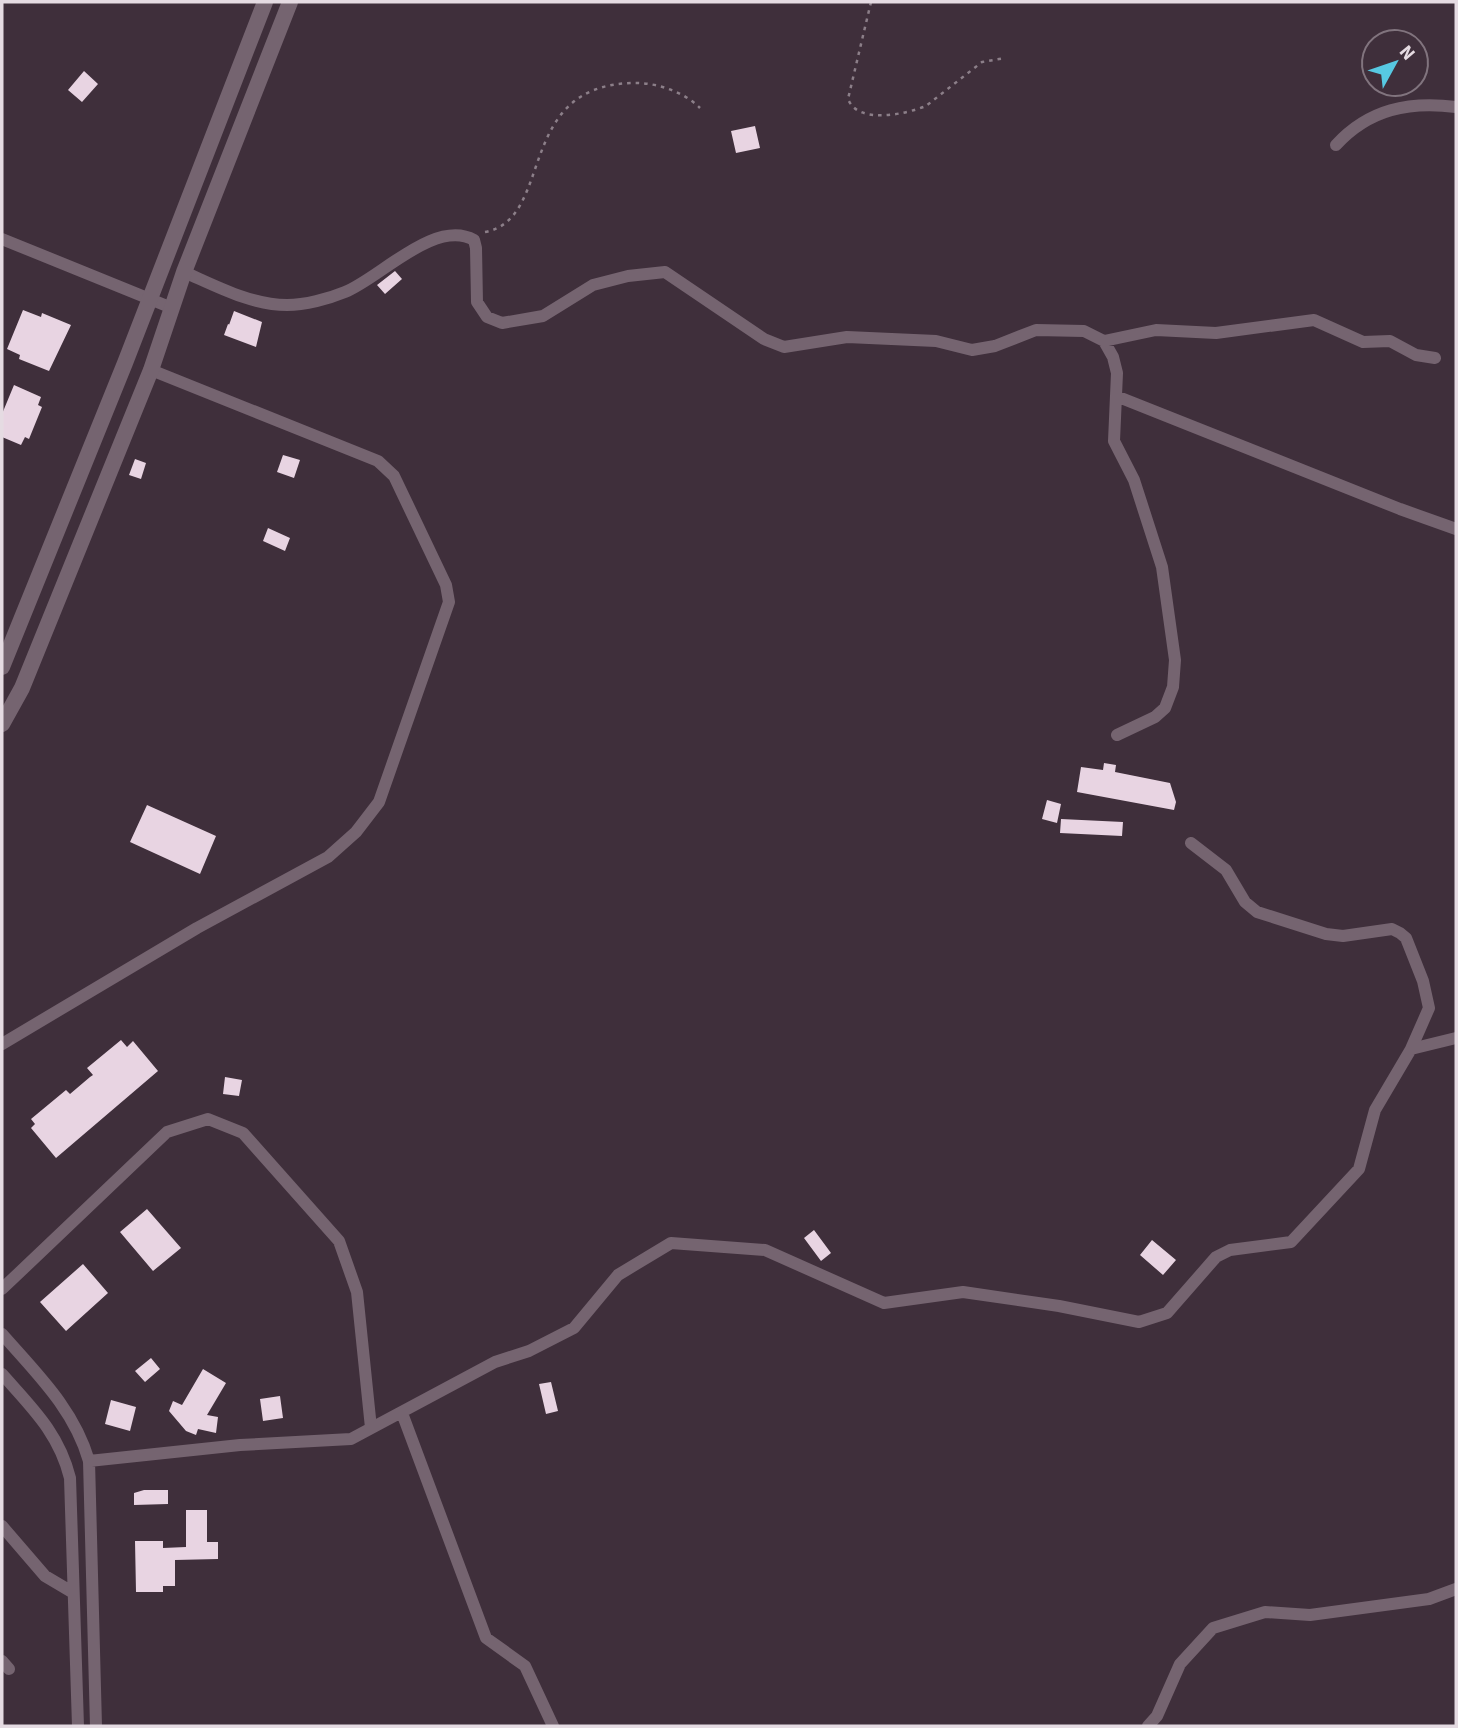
<svg xmlns="http://www.w3.org/2000/svg" width="1458" height="1728" viewBox="0 0 1458 1728" font-family="'Source Sans 3',sans-serif">
<style>
.building{fill:#e8d4e2}
.lines{fill:none;stroke-linecap:round;stroke-linejoin:round}
.path{stroke:#8c7f89;stroke-width:2.5;stroke-dasharray:3.5 5;stroke-linecap:butt}
.minor{stroke:#756470;stroke-width:12}
.tertiary{stroke:#756470;stroke-width:16}
</style>
<rect width="100%" height="100%" fill="#3f2f3b"/>
<path class="building" d="M84 71 98 84 82 102 68 90Z
M755 126 760 148 736 153 731 131Z
M395 271 402 279 385 294 377 285Z
M23 310 41 317 42 313 71 325 49 371 19 359 20 355 7 349Z
M234 311 262 322 256 347 224 335 228 324 240 329 229 325Z
M14 385 41 397 38 405 42 407 29 439 25 437 21 445 2 437V414Z
M283 455 300 460 294 478 277 472Z
M135 459 146 463 141 479 129 475Z
M268 528 290 538 285 551 263 541Z
M1104 763 1116 765 1115 772 1170 783 1176 802 1174 810 1077 792 1081 767 1103 770Z
M1047 800 1061 804 1057 823 1042 819Z
M147 805 216 836 200 874 130 842Z
M1061 819 1123 822 1122 836 1060 833Z
M121 1040 127 1047 133 1041 158 1071 56 1158 31 1128 35 1124 31 1119 66 1090 70 1094 90 1077 93 1075 87 1068Z
M225 1077 242 1080 239 1096 223 1094Z
M147 1209 181 1248 153 1271 120 1232Z
M814 1230 831 1253 821 1261 804 1238Z
M1152 1240 1176 1260 1163 1275 1140 1255Z
M83 1264 108 1293 66 1331 40 1302Z
M151 1358 160 1369 145 1382 135 1371Z
M203 1369 226 1383 207 1415 218 1417 216 1433 198 1429 196 1435 186 1431 169 1411 173 1401 182 1405Z
M551 1382 558 1411 546 1414 539 1384Z
M280 1396 283 1418 263 1421 260 1399Z
M111 1400 136 1407 130 1431 105 1424Z
M144 1490H168V1504L134 1505V1493Z
M186 1510H207V1542H218V1559L175 1560V1586H163V1592H136L135 1541H163V1548L186 1547Z"/>
<g class="lines">
<path class="path" d="M871 2 848 99C858 125 906 114 926 106L982 62 1005 58
M485 232C555 219 514 87 631 83 655 82 683 91 700 108"/>
<path class="minor" d="M1336 145C1369 109 1409 101 1456 107
M2 239 172 308
M184 272C216 286 251 305 287 305 305 305 328 299 345 292 380 278 435 218 474 240L476 248 477 302 487 317 502 323 543 316 593 285 628 276 665 272 764 339 784 347 847 337 936 341 972 350 995 346 1036 330 1084 331 1104 341 1113 357 1117 373 1114 441 1134 480 1162 567 1175 660 1173 687 1165 708 1155 717 1117 735
M1104 341 1156 330 1216 333 1314 320 1363 342 1390 341 1416 355 1435 358
M1116 396 1400 509 1456 529
M1191 843 1226 870 1245 902 1257 912 1326 934 1343 936 1392 929 1400 933 1406 938 1423 981 1429 1008 1411 1049
M2 1044 197 928 328 857 356 832 379 802 449 602 446 585 394 476 378 461 151 370
M2 1289 167 1132 208 1119 243 1133 339 1241 357 1292 371 1428
M2 1334C37 1374 74 1409 89 1461L96 1726
M2 1374C32 1408 59 1433 70 1478L78 1726
M402 1413 486 1638 525 1666 553 1726
M89 1461 240 1445 351 1439 495 1362 529 1351 574 1328 618 1275 671 1243 765 1250 884 1303 963 1292 1059 1306 1139 1322 1167 1313 1216 1257 1230 1250 1291 1242 1359 1169 1375 1110 1411 1049 1456 1038
M2 1526 45 1576 72 1592
M2 1661 9 1669
M1148 1726 1157 1716 1180 1664 1213 1628 1265 1612 1310 1615 1429 1599 1456 1589"/>
<path class="tertiary" d="M2 667 125 363 265 2
M2 724 22 688 151 370 184 272 290 2"/>
</g>
<rect width="1458" height="1728" fill="none" stroke="#e5dbe2" stroke-width="7"/>
<g transform="translate(1395 63) rotate(50)"><circle r="33" fill="#3f2f3b" stroke="#81747e" stroke-width="2"/>
<path d="M0-5L12 26L0 18L-12 26Z" fill="#57c9e2"/>
<text y="-10" font-size="19" font-weight="bold" text-anchor="middle" fill="#e5dbe2">N</text>
</g>
</svg>
